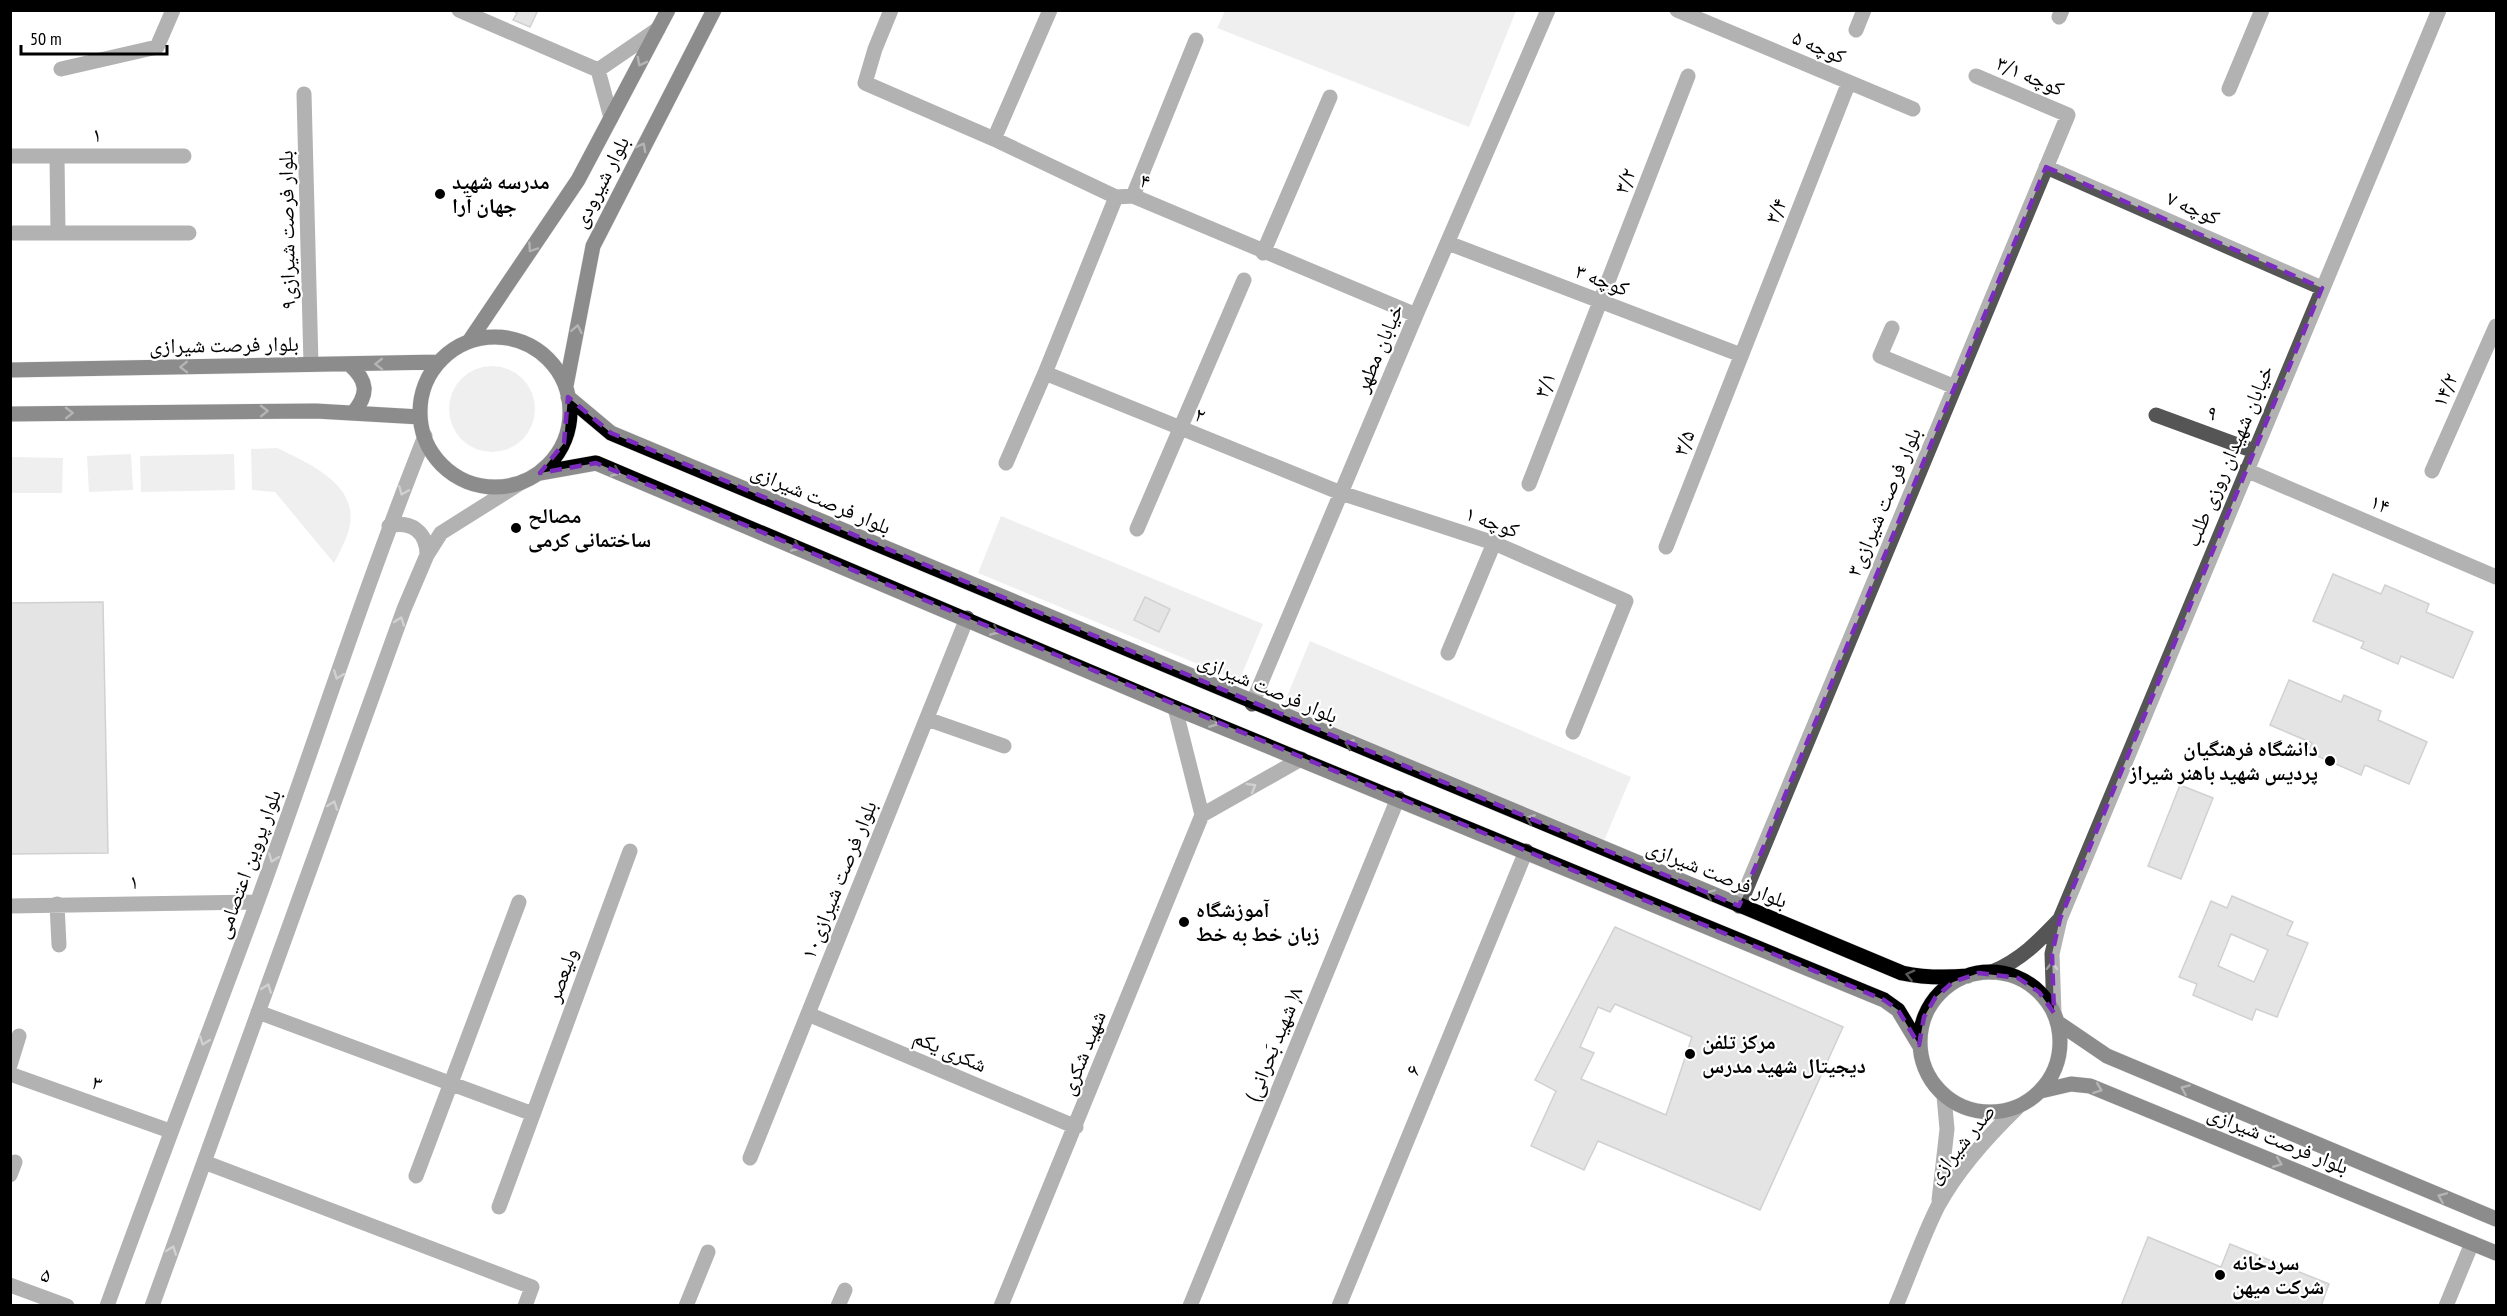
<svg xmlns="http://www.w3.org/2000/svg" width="2507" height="1316" viewBox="0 0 2507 1316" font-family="'PT Sans Narrow','Noto Naskh Arabic',sans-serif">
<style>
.green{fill:#dcdcdc}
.building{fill:#c4c4c4;stroke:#999;stroke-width:1.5;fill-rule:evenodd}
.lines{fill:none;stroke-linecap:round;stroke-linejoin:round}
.major-casing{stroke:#dbdbdb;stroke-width:16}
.minor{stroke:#555;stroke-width:15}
.major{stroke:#000;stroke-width:15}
.oneway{stroke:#595959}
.oneway2{stroke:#999}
.marked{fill:none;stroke:#7b2cbf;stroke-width:4.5;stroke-dasharray:12 8;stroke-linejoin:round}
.poi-dot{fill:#000;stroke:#fff;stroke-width:2}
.labels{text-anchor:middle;stroke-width:4.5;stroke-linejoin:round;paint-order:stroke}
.street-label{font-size:21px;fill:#000;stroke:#fff}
.poi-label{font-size:21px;font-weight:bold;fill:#000;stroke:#fff;text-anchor:start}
</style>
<rect width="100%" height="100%" fill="#fff"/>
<path class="green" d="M1225 11V10L1516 11 1469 127 1217 28Z
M449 409a43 43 0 1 1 86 0a43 43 0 1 1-86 0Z
M277 448C306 462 357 483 350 524 348 537 340 551 334 563L275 492 252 490 251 449Z
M131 454 133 490 89 492 87 456Z
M234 454 235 490 141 492 140 456Z
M11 457 63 458 62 493H11Z
M1001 516 1263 624 1239 681 978 573Z
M1310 641 1631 777 1604 841 1283 706Z"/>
<path class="building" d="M512 10H538L530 27 513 20 517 13Z
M2333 574 2381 594 2385 585 2429 604 2426 612 2473 632 2453 678 2401 656 2398 664 2361 648 2364 642 2313 621Z
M1145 597 1170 609 1159 632 1134 620Z
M103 602 108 853 10 854V603Z
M2289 680 2341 702 2344 695 2381 711 2378 720 2427 742 2409 784 2365 765 2361 775 2308 752 2312 743 2270 725Z
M2180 785 2213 798 2181 879 2148 866Z
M2232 896 2293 922 2287 935 2308 943 2277 1017 2256 1009 2252 1020 2193 995 2197 984 2179 977 2211 901 2227 908ZM2231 934 2268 950 2254 982 2218 966Z
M1615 927 1843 1027 1760 1210 1598 1141 1584 1170 1531 1146 1556 1091 1535 1080Z
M1615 1004 1692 1037 1666 1115 1581 1079 1594 1053 1580 1047 1598 1007 1610 1012Z
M2148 1237 2221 1267 2230 1244 2329 1284 2321 1306H2121Z"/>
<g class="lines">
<defs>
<path id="major" d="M420 412a75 75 0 1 1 150 0a75 75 0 1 1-150 0Z
M470 340 578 180 668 10
M349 364C368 381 369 394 353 413
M10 370 438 362
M566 386 593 246 714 10
M568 397 611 433C1041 615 1471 796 1902 973 1925 978 1945 978 1968 976
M10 414 316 411 420 417
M540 473 596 463 1175 708 1884 1000 1898 1010 1919 1045
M1920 1042a70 70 0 1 1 140 0a70 70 0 1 1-140 0Z
M2057 1022 2107 1056 2496 1219
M2041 1091 2071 1084 2090 1086 2496 1253"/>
</defs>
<use href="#major" class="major-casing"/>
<path class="minor" d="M459 10 598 70
M891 10 875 49 865 83 994 139 1116 197 1133 196 1416 315
M1677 10 1913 109
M2059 17 2062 10
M1856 30 1864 10
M61 69 157 47 173 10
M2229 89 2262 10
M304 94 311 364
M611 118 598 70 658 29
M994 139 1050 10
M10 156H184
M57 156 58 233
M2046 167 2322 288
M1133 196 1196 40
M10 233H189
M1448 243 1741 355
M1263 253 1330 97
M1892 328 1880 356 1955 387
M1045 373 1341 493 1494 543 1626 601 1573 732
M2156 415 2254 451
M1006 463 1045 373 1116 197
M2246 470 2496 577
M2432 471 2496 326
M1529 484 1688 76
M389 526C411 520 427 532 427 555
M1137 529 1244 280
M1666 547 1849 82
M1448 653 1494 543
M1252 704 1416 315 1548 10
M1175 708 1202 815
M927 719 1004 746
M1202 815 1301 759
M57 904 59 945
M10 906 257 902
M1739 906 2068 115 1976 76
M1992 972C2021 960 2039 941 2060 919
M258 1012 533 1114
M2054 1013 2052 954 2060 919 2439 10
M808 1014 1076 1127
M10 1065 19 1036
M10 1074 170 1131
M750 1158 967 618
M204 1162 532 1287 525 1306
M10 1175 15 1162
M416 1176 519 902
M1939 1200 1947 1129 1944 1096
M499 1207 630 851
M10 1285 67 1306
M107 1306C156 1170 208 1036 258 900 314 746 364 589 425 436
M152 1306 404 609 427 555 441 533 522 482
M686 1306 708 1252
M838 1306 845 1290
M1001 1306 1202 815
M1190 1306 1398 798
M1339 1306 1526 851
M1896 1306C1910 1273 1922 1238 1938 1206 1958 1169 1987 1137 2017 1108
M2446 1306 2472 1243"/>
<use href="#major" class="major"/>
</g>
<defs><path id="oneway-chevron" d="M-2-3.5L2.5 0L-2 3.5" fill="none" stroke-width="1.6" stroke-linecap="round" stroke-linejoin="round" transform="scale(1.5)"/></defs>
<g class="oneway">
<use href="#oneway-chevron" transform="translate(641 62) rotate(118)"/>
<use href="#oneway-chevron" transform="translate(642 147) rotate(-62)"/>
<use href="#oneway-chevron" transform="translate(532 248) rotate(124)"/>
<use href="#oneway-chevron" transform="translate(577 329) rotate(-79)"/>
<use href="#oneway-chevron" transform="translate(379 364) rotate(179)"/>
<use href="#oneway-chevron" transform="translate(184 367) rotate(179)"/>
<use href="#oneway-chevron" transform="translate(264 411) rotate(-1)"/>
<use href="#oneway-chevron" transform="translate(69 413) rotate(-1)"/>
<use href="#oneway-chevron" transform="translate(616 472) rotate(23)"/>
<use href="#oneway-chevron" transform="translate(796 547) rotate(23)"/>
<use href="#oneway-chevron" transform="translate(995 631) rotate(23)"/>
<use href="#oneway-chevron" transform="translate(1214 723) rotate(22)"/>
<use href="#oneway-chevron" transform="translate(1349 744) rotate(-158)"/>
<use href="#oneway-chevron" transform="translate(1530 819) rotate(-158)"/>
<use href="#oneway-chevron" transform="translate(1710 894) rotate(-157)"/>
<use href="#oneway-chevron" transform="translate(1910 975) rotate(-166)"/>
<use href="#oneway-chevron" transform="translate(2098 1089) rotate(21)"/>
<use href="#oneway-chevron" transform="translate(2185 1089) rotate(-157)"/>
<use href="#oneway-chevron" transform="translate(2278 1163) rotate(22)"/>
<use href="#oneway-chevron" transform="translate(2442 1197) rotate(-157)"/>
</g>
<g class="oneway2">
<use href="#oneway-chevron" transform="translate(403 491) rotate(112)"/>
<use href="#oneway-chevron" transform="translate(400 621) rotate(-70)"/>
<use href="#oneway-chevron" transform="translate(338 675) rotate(110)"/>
<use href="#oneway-chevron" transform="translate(1252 787) rotate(-30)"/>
<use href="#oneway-chevron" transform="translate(333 805) rotate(-70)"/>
<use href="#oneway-chevron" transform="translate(273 858) rotate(110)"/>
<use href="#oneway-chevron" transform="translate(2052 966) rotate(-89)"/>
<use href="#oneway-chevron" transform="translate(267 988) rotate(-70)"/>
<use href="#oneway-chevron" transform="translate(204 1041) rotate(111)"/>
<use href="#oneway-chevron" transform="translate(172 1250) rotate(-70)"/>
</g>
<path d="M0 0H2507V1316H0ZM2046 167 2322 288 2060 919 2052 954 2054 1013 2039 992 2018 978 1979 973 1953 982 1935 998 1924 1017 1919 1045 1898 1010 1884 1000 596 463 540 473 564 443 568 397 611 433 1739 906Z" fill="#fff" fill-opacity=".55" fill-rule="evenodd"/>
<path class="marked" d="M2046 167 2322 288 2060 919 2052 954 2054 1013 2039 992 2018 978 1979 973 1953 982 1935 998 1924 1017 1919 1045 1898 1010 1884 1000 596 463 540 473 564 443 568 397 611 433 1739 906Z"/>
<g class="poi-dot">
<circle cx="440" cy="194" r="6"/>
<circle cx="516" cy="528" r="6"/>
<circle cx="2330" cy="761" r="6"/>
<circle cx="1184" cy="922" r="6"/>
<circle cx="1690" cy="1054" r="6"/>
<circle cx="2220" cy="1275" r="6"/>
</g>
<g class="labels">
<g class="street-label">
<text transform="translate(1819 47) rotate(23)" y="7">کوچه ۵</text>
<text transform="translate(2030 76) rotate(23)" y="7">کوچه ۳/۱</text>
<text x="97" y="142">۱</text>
<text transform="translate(1145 181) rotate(17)" y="7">۴</text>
<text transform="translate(1625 181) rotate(-69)" y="7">۳/۲</text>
<text transform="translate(601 182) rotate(-63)" y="7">بلوار شیرودی</text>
<text transform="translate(2193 208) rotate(24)" y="7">کوچه ۷</text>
<text transform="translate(1776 211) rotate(-68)" y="7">۳/۴</text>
<text transform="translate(287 230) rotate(-91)" y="7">۹بلوار فرصت شیرازی</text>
<text transform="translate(1602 280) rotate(21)" y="7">کوچه ۳</text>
<text transform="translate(224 345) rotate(-1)" y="7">بلوار فرصت شیرازی</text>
<text transform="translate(1379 348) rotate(-67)" y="7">خیابان مطهر</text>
<text transform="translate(1545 385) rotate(-69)" y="7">۳/۱</text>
<text transform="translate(2445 390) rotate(-66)" y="7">۱۴/۲</text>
<text transform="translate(2212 413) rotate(20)" y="7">۹</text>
<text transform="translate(1200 415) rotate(22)" y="7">۲</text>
<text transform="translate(1684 443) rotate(-69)" y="7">۳/۵</text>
<text transform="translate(2229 456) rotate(-67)" y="7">خیابان شهیدان روزی طلب</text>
<text transform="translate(821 499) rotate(23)" y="7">بلوار فرصت شیرازی</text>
<text transform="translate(1884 502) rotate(-67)" y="7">۳بلوار فرصت شیرازی</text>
<text transform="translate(2380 504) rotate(23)" y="7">۱۴</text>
<text transform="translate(1492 522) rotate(20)" y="7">کوچه ۱</text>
<text transform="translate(1268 688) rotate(23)" y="7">بلوار فرصت شیرازی</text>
<text transform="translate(248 864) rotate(-70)" y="7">بلوار پروین اعتصامی</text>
<text transform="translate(1717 874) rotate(22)" y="7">بلوار فرصت شیرازی</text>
<text transform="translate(839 880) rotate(-68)" y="7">بلوار فرصت شیرازی۱۰</text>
<text transform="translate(134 882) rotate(-1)" y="7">۱</text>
<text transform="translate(562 975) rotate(-70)" y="7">ولیعصر</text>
<text transform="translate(1274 1044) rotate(-68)" y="7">(شهید بَحرانی )۸</text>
<text transform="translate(950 1051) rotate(23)" y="7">شکری یکم</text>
<text transform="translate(1083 1053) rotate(-68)" y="7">شهید شکری</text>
<text transform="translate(1413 1070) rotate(-68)" y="7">۶</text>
<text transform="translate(97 1083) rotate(20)" y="7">۳</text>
<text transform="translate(2278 1140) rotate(22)" y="7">بلوار فرصت شیرازی</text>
<text transform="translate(1961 1144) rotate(-51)" y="7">صدر شیرازی</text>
<text transform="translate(46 1275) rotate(20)" y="7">۵</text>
</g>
<g class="poi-label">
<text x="452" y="189">مدرسه شهید<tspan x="452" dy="24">جهان آرا</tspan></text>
<text x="528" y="523">مصالح<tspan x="528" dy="24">ساختمانی کرمی</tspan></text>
<text x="2318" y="756" text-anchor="end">دانشگاه فرهنگیان<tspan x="2318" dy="24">پردیس شهید باهنر شیراز</tspan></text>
<text x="1196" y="917">آموزشگاه<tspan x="1196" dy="24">زبان خط به خط</tspan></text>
<text x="1702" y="1049">مرکز تلفن<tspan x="1702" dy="24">دیجیتال شهید مدرس</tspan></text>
<text x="2232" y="1270">سردخانه<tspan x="2232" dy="24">شرکت میهن</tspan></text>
</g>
</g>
<rect width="2507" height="1316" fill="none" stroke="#000000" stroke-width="24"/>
<path d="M21 45v9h146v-9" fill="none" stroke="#000000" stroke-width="3"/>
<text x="30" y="45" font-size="18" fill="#000000" stroke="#ffffff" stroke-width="4.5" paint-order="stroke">50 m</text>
</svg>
